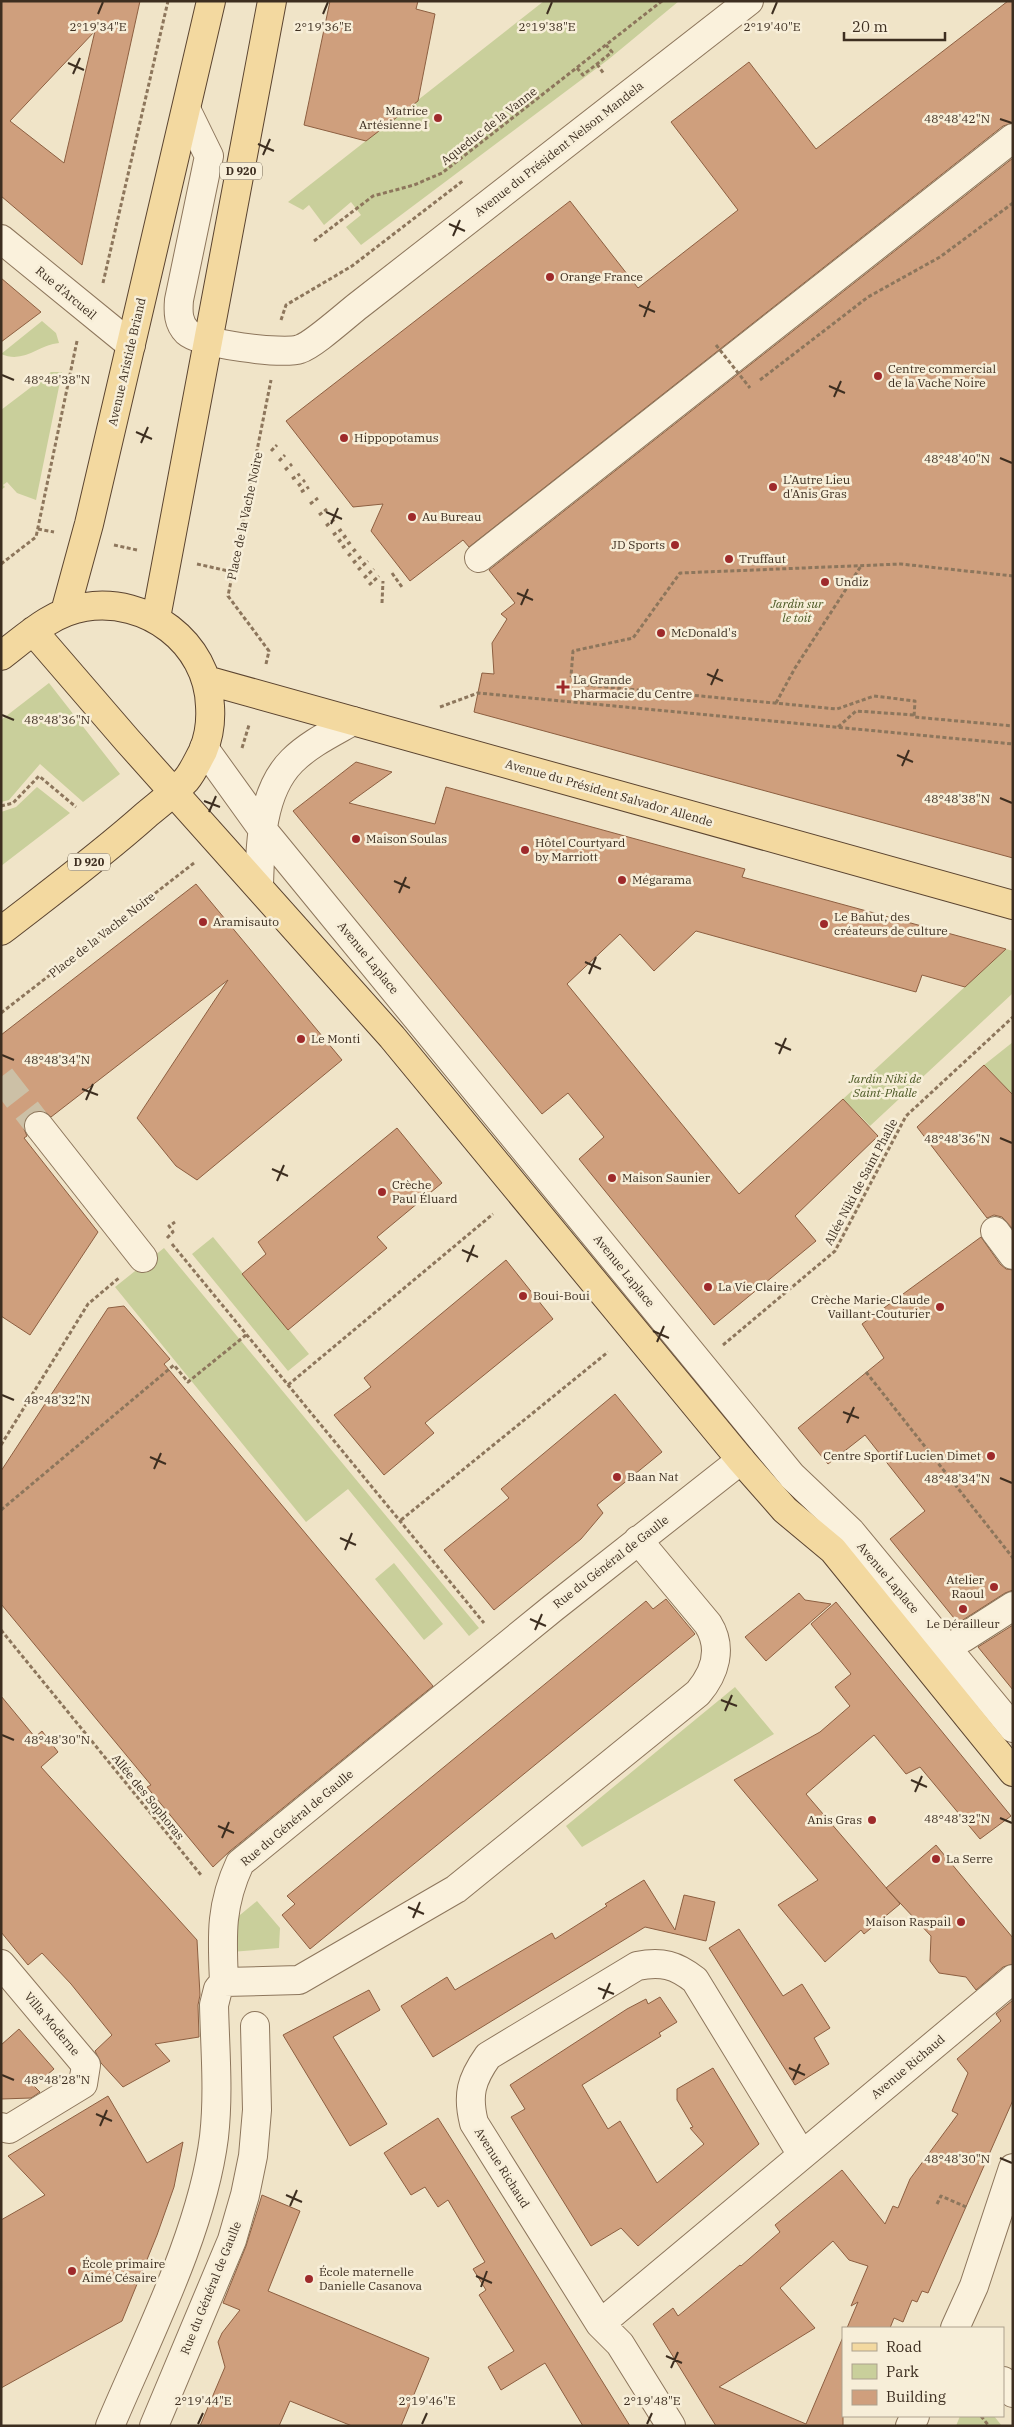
<svg xmlns="http://www.w3.org/2000/svg" width="1014" height="2427" viewBox="0 0 1014 2427" font-family="'IBM Plex Serif',serif">
<style>
.green{fill:#c9cf9b}
.building{fill:#cf9f7d;stroke:#8d5f41;fill-rule:evenodd}
.lines{fill:none;stroke-linecap:round;stroke-linejoin:round}
.minor-tunnel{stroke:#ccc0a6;stroke-width:28;stroke-dasharray:28 14;stroke-linecap:butt}
.minor-casing{stroke:#8d765c;stroke-width:30}
.major-casing{stroke:#5b4430;stroke-width:30}
.path{stroke:#8d765c;stroke-width:3;stroke-dasharray:4 2.5;stroke-linecap:butt}
.minor{stroke:#faf1dc;stroke-width:28}
.major{stroke:#f3d9a0;stroke-width:28}
.path-bridge{stroke:#8d765c;stroke-width:3;stroke-dasharray:4 2.5;stroke-linecap:butt}
.ticks{fill:none;stroke:#3d2e20;stroke-width:2}
.poi-dot{fill:#9e2a2b;stroke:#f7eed8;stroke-width:2}
.labels{text-anchor:middle;stroke-width:5;stroke-linejoin:round;paint-order:stroke}
.shield{fill:#f7eed8;stroke:#756857;stroke-width:1}
.shield-label{font-size:11px;font-weight:bold;fill:#3d2e20}
.poi-label{font-size:12px;fill:#3d2e20;stroke:#f7eed8;text-anchor:start}
.street-label{font-size:12px;fill:#3d2e20;stroke:#f7eed8}
.park-label{font-size:12px;font-style:italic;fill:#4d5a26;stroke:#f7eed8}
.ticks-label{font-size:12px;text-anchor:middle;fill:#3d2e20;stroke:#f7eed8;stroke-width:5;stroke-linejoin:round;paint-order:stroke}
</style>
<rect width="100%" height="100%" fill="#f0e4c8"/>
<path class="green" d="M544 1H679L609 59 361 245 346 227 361 215 351 202 324 225 309 205 303 210 288 202Z
M42 321 56 333 59 343C38 345 24 364 1 354Z
M51 372H62L36 500 17 493 7 482 3 485 5 487 1 490V410Z
M49 683 120 774 83 802 40 764 9 800 1 802V720Z
M37 787 70 813 1 866V812L16 807Z
M1006 949 1013 951V993L870 1126 843 1099Z
M1013 1042V1095L984 1065Z
M213 1237 309 1354 288 1371 192 1254Z
M164 1248 479 1628 469 1636 348 1489 306 1522 115 1287Z
M394 1563 443 1624 424 1640 375 1579Z
M735 1687 774 1734 582 1847 566 1826Z
M257 1901 280 1928 279 1948 231 1952 229 1924Z
M960 2416H994L1002 2426H956Z"/>
<path class="building" d="M1 1H140L82 265 1 196ZM95 31 64 163 10 121Z
M330 1H418L416 9 435 14 418 101 366 141 304 125Z
M1008 1H1013V123L1003 126 469 547 463 540 410 581 371 531 383 504 353 507 286 421 570 201 638 288 738 210 671 122 749 62 816 149Z
M1013 158V858L474 712 482 673 494 674 492 643 507 619 501 614 515 603 489 570Z
M1 278 41 312 1 342Z
M356 762 392 772 349 803 435 824 446 787 745 869 742 877 1006 949 965 987 922 975 916 992 696 931 654 971 620 934 567 984 739 1194 843 1099 878 1136 795 1216 816 1241 714 1325 579 1159 604 1137 568 1093 542 1114 293 811Z
M196 884 342 1060 197 1180 176 1166 137 1118 228 980 51 1117 45 1112 37 1111 29 1114 24 1121V1129L27 1136 24 1138 98 1232 30 1335 1 1316V1035Z
M984 1065 1013 1095V1229L1002 1217 994 1215 987 1218 917 1127Z
M397 1128 442 1183 377 1237 387 1248 288 1330 242 1274 266 1254 258 1242Z
M981 1237 1000 1264 1006 1269 1013 1270V1590L1005 1593 958 1623 890 1539 925 1511 865 1435 828 1464 798 1428 884 1358 862 1324Z
M506 1260 553 1319 425 1423 434 1433 384 1475 334 1415 371 1387 364 1378Z
M124 1306 170 1359 164 1364 433 1686 230 1851 213 1867 147 1787 151 1785 1 1604V1471L108 1308Z
M615 1394 662 1452 597 1505 603 1513 581 1539 494 1610 444 1550 509 1498 501 1489Z
M799 1593 805 1600 831 1604 766 1661 745 1637Z
M666 1599 695 1634 310 1949 282 1915 295 1904 287 1896 646 1601 653 1609Z
M836 1602 1011 1816 980 1839 920 1767 906 1774 874 1735 806 1794 900 1904 864 1934 861 1930 825 1962 778 1905 818 1880 734 1780 820 1732 850 1706 835 1687 851 1674 811 1624Z
M1013 1625V1690L978 1647Z
M1 1696 35 1737 42 1731 58 1752 41 1767 197 1940 200 1995 198 2005 199 2037 155 2044 170 2061 123 2087 101 2063 95 2051 112 2035 71 1984 42 1953 28 1965 1 1932Z
M936 1845 1013 1938V1964L1003 1967 976 1990 966 1977 939 1973 930 1961 931 1936 886 1888Z
M644 1880 675 1930 684 1895 715 1902 706 1941 645 1927 433 2057 401 2006 447 1977 455 1990 552 1933 555 1939 607 1906 605 1904Z
M739 1929 783 1996 802 1984 830 2028 814 2038 829 2064 795 2085 709 1948Z
M369 1990 380 2010 333 2037 387 2124 350 2146 283 2035Z
M660 1997 677 2022 659 2033 661 2036 582 2085 608 2129 620 2121 657 2183 704 2144 690 2128 693 2127 677 2100V2089L713 2068 759 2144 638 2246 621 2228 591 2246 511 2117 525 2109 510 2085 627 2009 646 1999 648 2004Z
M1013 2000V2100L928 2293 922 2291 917 2302 912 2300 903 2322 894 2318 890 2328H847L858 2302 851 2306 868 2266 849 2260 833 2241 780 2288 815 2328 719 2387 806 2424 843 2337V2426H716L653 2324 673 2308 678 2316 740 2265 741 2266 780 2232 775 2225 842 2170 885 2224 893 2206 898 2208 910 2179 958 2114 952 2111 968 2073 957 2059 1001 2021 996 2014Z
M19 2029 54 2069 34 2086 40 2092 31 2098 1 2099V2045Z
M108 2096 147 2163 183 2142 174 2187 157 2235 122 2321 1 2388V2220L45 2195 8 2156Z
M438 2118 476 2178 630 2426H583L545 2363 501 2390 488 2367 514 2351 479 2295 486 2290 473 2269 485 2262 448 2200 438 2207 425 2187 411 2195 384 2153Z
M262 2195 300 2211 268 2291 429 2358 401 2426H352L290 2401 279 2426H200L225 2367 218 2342 222 2333 240 2310 223 2303 246 2246Z"/>
<g class="lines">
<path class="minor-tunnel" d="M1 1077 39 1126"/>
<defs>
<path id="minor" d="M187 111 209 156 179 300C178 312 178 323 187 332 200 344 283 355 300 349 313 345 346 315 359 305L749 1
M1 239 131 345
M479 558 1013 138
M204 748 263 830 792 1476 851 1532 1013 1728
M259 886C260 846 261 792 292 761 309 744 332 733 353 721
M39 1126 143 1258
M995 1231 1013 1255
M963 1638 1013 1606
M1 1964 86 2065 83 2084 9 2129 1 2127
M224 1982 299 1980 456 1889 698 1693C715 1673 723 1648 708 1624L638 1540
M802 2155 695 1980C676 1965 662 1961 637 1966L488 2056C471 2080 467 2095 474 2123L600 2324 1013 1979
M600 2324 620 2344 671 2426
M955 2328 974 2286 1013 2168
M1003 2381 1013 2393
M110 2426C147 2338 202 2232 214 2137 219 2093 215 2049 214 2005L218 1989 224 1982C222 1936 220 1906 240 1863L553 1608 741 1460
M154 2426 232 2240 245 2195 253 2156 257 2110 255 2026
M910 2426 915 2416"/>
<path id="major" d="M65 612 89 524 211 1
M156 618 272 1
M33 631 127 740 392 1037 741 1460 785 1510 833 1550 1013 1772
M1 656C26 637 52 612 85 607 146 597 208 642 210 706 211 721 209 737 203 751 198 760 193 772 186 780 174 793 159 804 146 815 100 856 50 893 1 931
M206 680 1013 905"/>
</defs>
<use href="#minor" class="minor-casing"/>
<use href="#major" class="major-casing"/>
<path class="path" d="M597 64 604 74
M577 68 583 75 612 52 606 45
M314 241 373 196 414 185 442 173 662 1
M103 283 168 1
M281 320 286 305 352 266 464 180
M760 380 868 297 940 257 1013 203
M271 451 277 445
M279 461 285 455
M285 470 292 464
M292 479 300 474
M298 486 305 480
M301 492 309 487
M310 504 318 498
M319 515 327 509
M326 526 335 519
M38 529 54 532
M333 535 342 529
M338 542 347 535
M114 545 137 550
M342 548 352 541
M348 556 357 548
M353 563 363 555
M1 564 36 537 77 341
M197 564 233 572
M358 570 368 561
M392 573 402 587
M1013 576 901 564 680 573 633 638 573 651 571 676 582 677 585 685 837 709 874 696 915 701 914 717 1013 726
M364 578 374 569
M369 585 379 576
M382 603 383 581
M266 664 269 651 228 596 271 380
M776 703 795 668 861 566
M440 707 478 693 1013 744
M838 727 856 711 914 715
M242 748 249 725
M1 806 13 803 39 776 76 807
M1 1013 194 863
M167 1238 173 1232 169 1226 175 1222
M172 1244 484 1623
M723 1345 835 1251 906 1116 1013 1017
M866 1372 1013 1558
M288 1385 493 1214
M1 1445 88 1304 120 1277
M1 1510 174 1365 188 1382 246 1335
M401 1520 608 1352
M1 1630 201 1875
M937 2204 941 2196 966 2207
M981 2416 989 2426"/>
<use href="#minor" class="minor"/>
<use href="#major" class="major"/>
<path class="path-bridge" d="M716 345 750 388"/>
</g>
<path class="ticks" d="M98 14 103 2M323 14 328 2M547 14 552 2M772 14 777 2M68 63 84 70M73 74 80 58M1000 119 1012 123M258 144 274 151M263 155 270 139M449 224 465 231M453 236 460 220M639 305 655 312M644 317 650 301M2 375 14 380M829 386 845 393M834 397 841 381M136 432 152 439M141 443 148 427M1000 458 1012 463M326 512 342 519M331 524 338 508M517 593 533 600M521 605 528 589M707 674 723 681M711 685 718 669M2 715 14 720M897 755 913 762M902 766 909 750M1000 798 1012 803M204 801 220 807M209 812 216 796M394 881 410 888M399 893 406 877M585 962 601 969M589 974 596 957M775 1043 791 1050M779 1054 786 1038M2 1055 14 1060M82 1089 98 1095M86 1100 93 1084M1000 1138 1012 1143M272 1169 288 1176M277 1181 284 1165M462 1250 478 1257M467 1262 474 1245M653 1331 669 1338M657 1342 664 1326M2 1395 14 1400M843 1412 859 1418M847 1423 854 1407M150 1457 166 1464M154 1469 161 1453M1000 1478 1012 1483M340 1538 356 1545M345 1550 352 1533M530 1619 546 1626M535 1630 542 1614M721 1700 737 1706M725 1711 732 1695M2 1735 14 1740M911 1780 927 1787M915 1792 922 1776M1000 1818 1012 1823M218 1826 234 1833M222 1838 229 1822M408 1907 424 1914M413 1918 420 1902M598 1988 614 1994M603 1999 610 1983M789 2068 805 2075M2 2075 14 2080M793 2080 800 2064M96 2114 112 2121M100 2126 107 2110M1000 2158 1012 2163M286 2195 302 2202M290 2206 297 2190M476 2276 492 2283M481 2287 487 2271M666 2356 682 2363M671 2368 678 2352M198 2424 203 2413M422 2424 427 2413M647 2424 652 2413"/>
<g class="poi-dot">
<circle cx="438" cy="118" r="5"/>
<circle cx="550" cy="277" r="5"/>
<circle cx="878" cy="376" r="5"/>
<circle cx="344" cy="438" r="5"/>
<circle cx="773" cy="487" r="5"/>
<circle cx="412" cy="517" r="5"/>
<circle cx="675" cy="545" r="5"/>
<circle cx="729" cy="559" r="5"/>
<circle cx="825" cy="582" r="5"/>
<circle cx="661" cy="633" r="5"/>
<path d="M560.5 679.5h5v5h5v5h-5v5h-5v-5h-5v-5h5z"/>
<circle cx="356" cy="839" r="5"/>
<circle cx="525" cy="850" r="5"/>
<circle cx="622" cy="880" r="5"/>
<circle cx="203" cy="922" r="5"/>
<circle cx="824" cy="924" r="5"/>
<circle cx="301" cy="1039" r="5"/>
<circle cx="612" cy="1178" r="5"/>
<circle cx="382" cy="1192" r="5"/>
<circle cx="708" cy="1287" r="5"/>
<circle cx="523" cy="1296" r="5"/>
<circle cx="940" cy="1307" r="5"/>
<circle cx="991" cy="1456" r="5"/>
<circle cx="617" cy="1477" r="5"/>
<circle cx="994" cy="1587" r="5"/>
<circle cx="963" cy="1609" r="5"/>
<circle cx="872" cy="1820" r="5"/>
<circle cx="936" cy="1859" r="5"/>
<circle cx="961" cy="1922" r="5"/>
<circle cx="72" cy="2271" r="5"/>
<circle cx="309" cy="2279" r="5"/>
</g>
<g class="labels">
<g class="shield">
<rect x="220" y="162.5" width="42" height="17" rx="4"/>
<rect x="68" y="853.5" width="42" height="17" rx="4"/>
</g>
<g class="shield-label">
<text x="241" y="175">D 920</text>
<text x="89" y="866">D 920</text>
</g>
<g class="poi-label">
<text x="428" y="115" text-anchor="end">Matrice<tspan x="428" dy="14">Artésienne I</tspan></text>
<text x="560" y="281">Orange France</text>
<text x="888" y="373">Centre commercial<tspan x="888" dy="14">de la Vache Noire</tspan></text>
<text x="354" y="442">Hippopotamus</text>
<text x="783" y="484">L’Autre Lieu<tspan x="783" dy="14">d'Anis Gras</tspan></text>
<text x="422" y="521">Au Bureau</text>
<text x="665" y="549" text-anchor="end">JD Sports</text>
<text x="739" y="563">Truffaut</text>
<text x="835" y="586">Undiz</text>
<text x="671" y="637">McDonald's</text>
<text x="573" y="684">La Grande<tspan x="573" dy="14">Pharmacie du Centre</tspan></text>
<text x="366" y="843">Maison Soulas</text>
<text x="535" y="847">Hôtel Courtyard<tspan x="535" dy="14">by Marriott</tspan></text>
<text x="632" y="884">Mégarama</text>
<text x="834" y="921">Le Bahut, des<tspan x="834" dy="14">créateurs de culture</tspan></text>
<text x="213" y="926">Aramisauto</text>
<text x="311" y="1043">Le Monti</text>
<text x="622" y="1182">Maison Saunier</text>
<text x="392" y="1189">Crèche<tspan x="392" dy="14">Paul Éluard</tspan></text>
<text x="718" y="1291">La Vie Claire</text>
<text x="533" y="1300">Boui-Boui</text>
<text x="930" y="1304" text-anchor="end">Crèche Marie-Claude<tspan x="930" dy="14">Vaillant-Couturier</tspan></text>
<text x="981" y="1460" text-anchor="end">Centre Sportif Lucien Dimet</text>
<text x="627" y="1481">Baan Nat</text>
<text x="984" y="1584" text-anchor="end">Atelier<tspan x="984" dy="14">Raoul</tspan></text>
<text x="963" y="1628" text-anchor="middle">Le Dérailleur</text>
<text x="862" y="1824" text-anchor="end">Anis Gras</text>
<text x="946" y="1863">La Serre</text>
<text x="951" y="1926" text-anchor="end">Maison Raspail</text>
<text x="82" y="2268">École primaire<tspan x="82" dy="14">Aimé Césaire</tspan></text>
<text x="319" y="2276">École maternelle<tspan x="319" dy="14">Danielle Casanova</tspan></text>
</g>
<g class="street-label">
<text transform="translate(489 126) rotate(-38)" y="4">Aqueduc de la Vanne</text>
<text transform="translate(559 149) rotate(-38)" y="4">Avenue du Président Nelson Mandela</text>
<text transform="translate(66 293) rotate(40)" y="4">Rue d'Arcueil</text>
<text transform="translate(127 362) rotate(-77)" y="4">Avenue Aristide Briand</text>
<text transform="translate(245 516) rotate(-78)" y="4">Place de la Vache Noire</text>
<text transform="translate(609 793) rotate(16)" y="4">Avenue du Président Salvador Allende</text>
<text transform="translate(102 935) rotate(-38)" y="4">Place de la Vache Noire</text>
<text transform="translate(368 958) rotate(51)" y="4">Avenue Laplace</text>
<text transform="translate(861 1182) rotate(-62)" y="4">Allée Niki de Saint Phalle</text>
<text transform="translate(624 1271) rotate(51)" y="4">Avenue Laplace</text>
<text transform="translate(611 1562) rotate(-38)" y="4">Rue du Général de Gaulle</text>
<text transform="translate(888 1578) rotate(50)" y="4">Avenue Laplace</text>
<text transform="translate(148 1797) rotate(51)" y="4">Allée des Sophoras</text>
<text transform="translate(297 1818) rotate(-40)" y="4">Rue du Général de Gaulle</text>
<text transform="translate(52 2024) rotate(50)" y="4">Villa Moderne</text>
<text transform="translate(908 2067) rotate(-40)" y="4">Avenue Richaud</text>
<text transform="translate(502 2168) rotate(58)" y="4">Avenue Richaud</text>
<text transform="translate(211 2288) rotate(-68)" y="4">Rue du Général de Gaulle</text>
</g>
<g class="park-label">
<text x="797" y="608">Jardin sur<tspan x="797" dy="14">le toit</tspan></text>
<text x="885" y="1083">Jardin Niki de<tspan x="885" dy="14">Saint-Phalle</tspan></text>
</g>
</g>
<g class="ticks-label">
<text x="98" y="31">2°19'34"E</text>
<text x="323" y="31">2°19'36"E</text>
<text x="547" y="31">2°19'38"E</text>
<text x="772" y="31">2°19'40"E</text>
<text x="957" y="123">48°48'42"N</text>
<text x="57" y="384">48°48'38"N</text>
<text x="957" y="463">48°48'40"N</text>
<text x="57" y="724">48°48'36"N</text>
<text x="957" y="803">48°48'38"N</text>
<text x="57" y="1064">48°48'34"N</text>
<text x="957" y="1143">48°48'36"N</text>
<text x="57" y="1404">48°48'32"N</text>
<text x="957" y="1483">48°48'34"N</text>
<text x="57" y="1744">48°48'30"N</text>
<text x="957" y="1823">48°48'32"N</text>
<text x="57" y="2084">48°48'28"N</text>
<text x="957" y="2163">48°48'30"N</text>
<text x="203" y="2405">2°19'44"E</text>
<text x="427" y="2405">2°19'46"E</text>
<text x="652" y="2405">2°19'48"E</text>
</g>
<rect width="1014" height="2427" fill="none" stroke="#3d2e20" stroke-width="5"/>
<rect x="842" y="2327" width="162" height="90" fill="#f7eed8" stroke="#ada18e"/>
<rect x="852" y="2343" width="25" height="8" fill="#f3d9a0" stroke="#ada18e"/>
<text x="886" y="2352" font-size="15" fill="#3d2e20">Road</text>
<rect x="852" y="2364" width="25" height="15" fill="#c9cf9b" stroke="#ada18e"/>
<text x="886" y="2377" font-size="15" fill="#3d2e20">Park</text>
<rect x="852" y="2390" width="25" height="15" fill="#cf9f7d" stroke="#ada18e"/>
<text x="886" y="2402" font-size="15" fill="#3d2e20">Building</text>
<path d="M844 32v8h101v-8" fill="none" stroke="#3d2e20" stroke-width="2.5"/>
<text x="852" y="32" font-size="15" fill="#3d2e20" stroke="#f7eed8" stroke-width="4" paint-order="stroke">20 m</text>
</svg>
